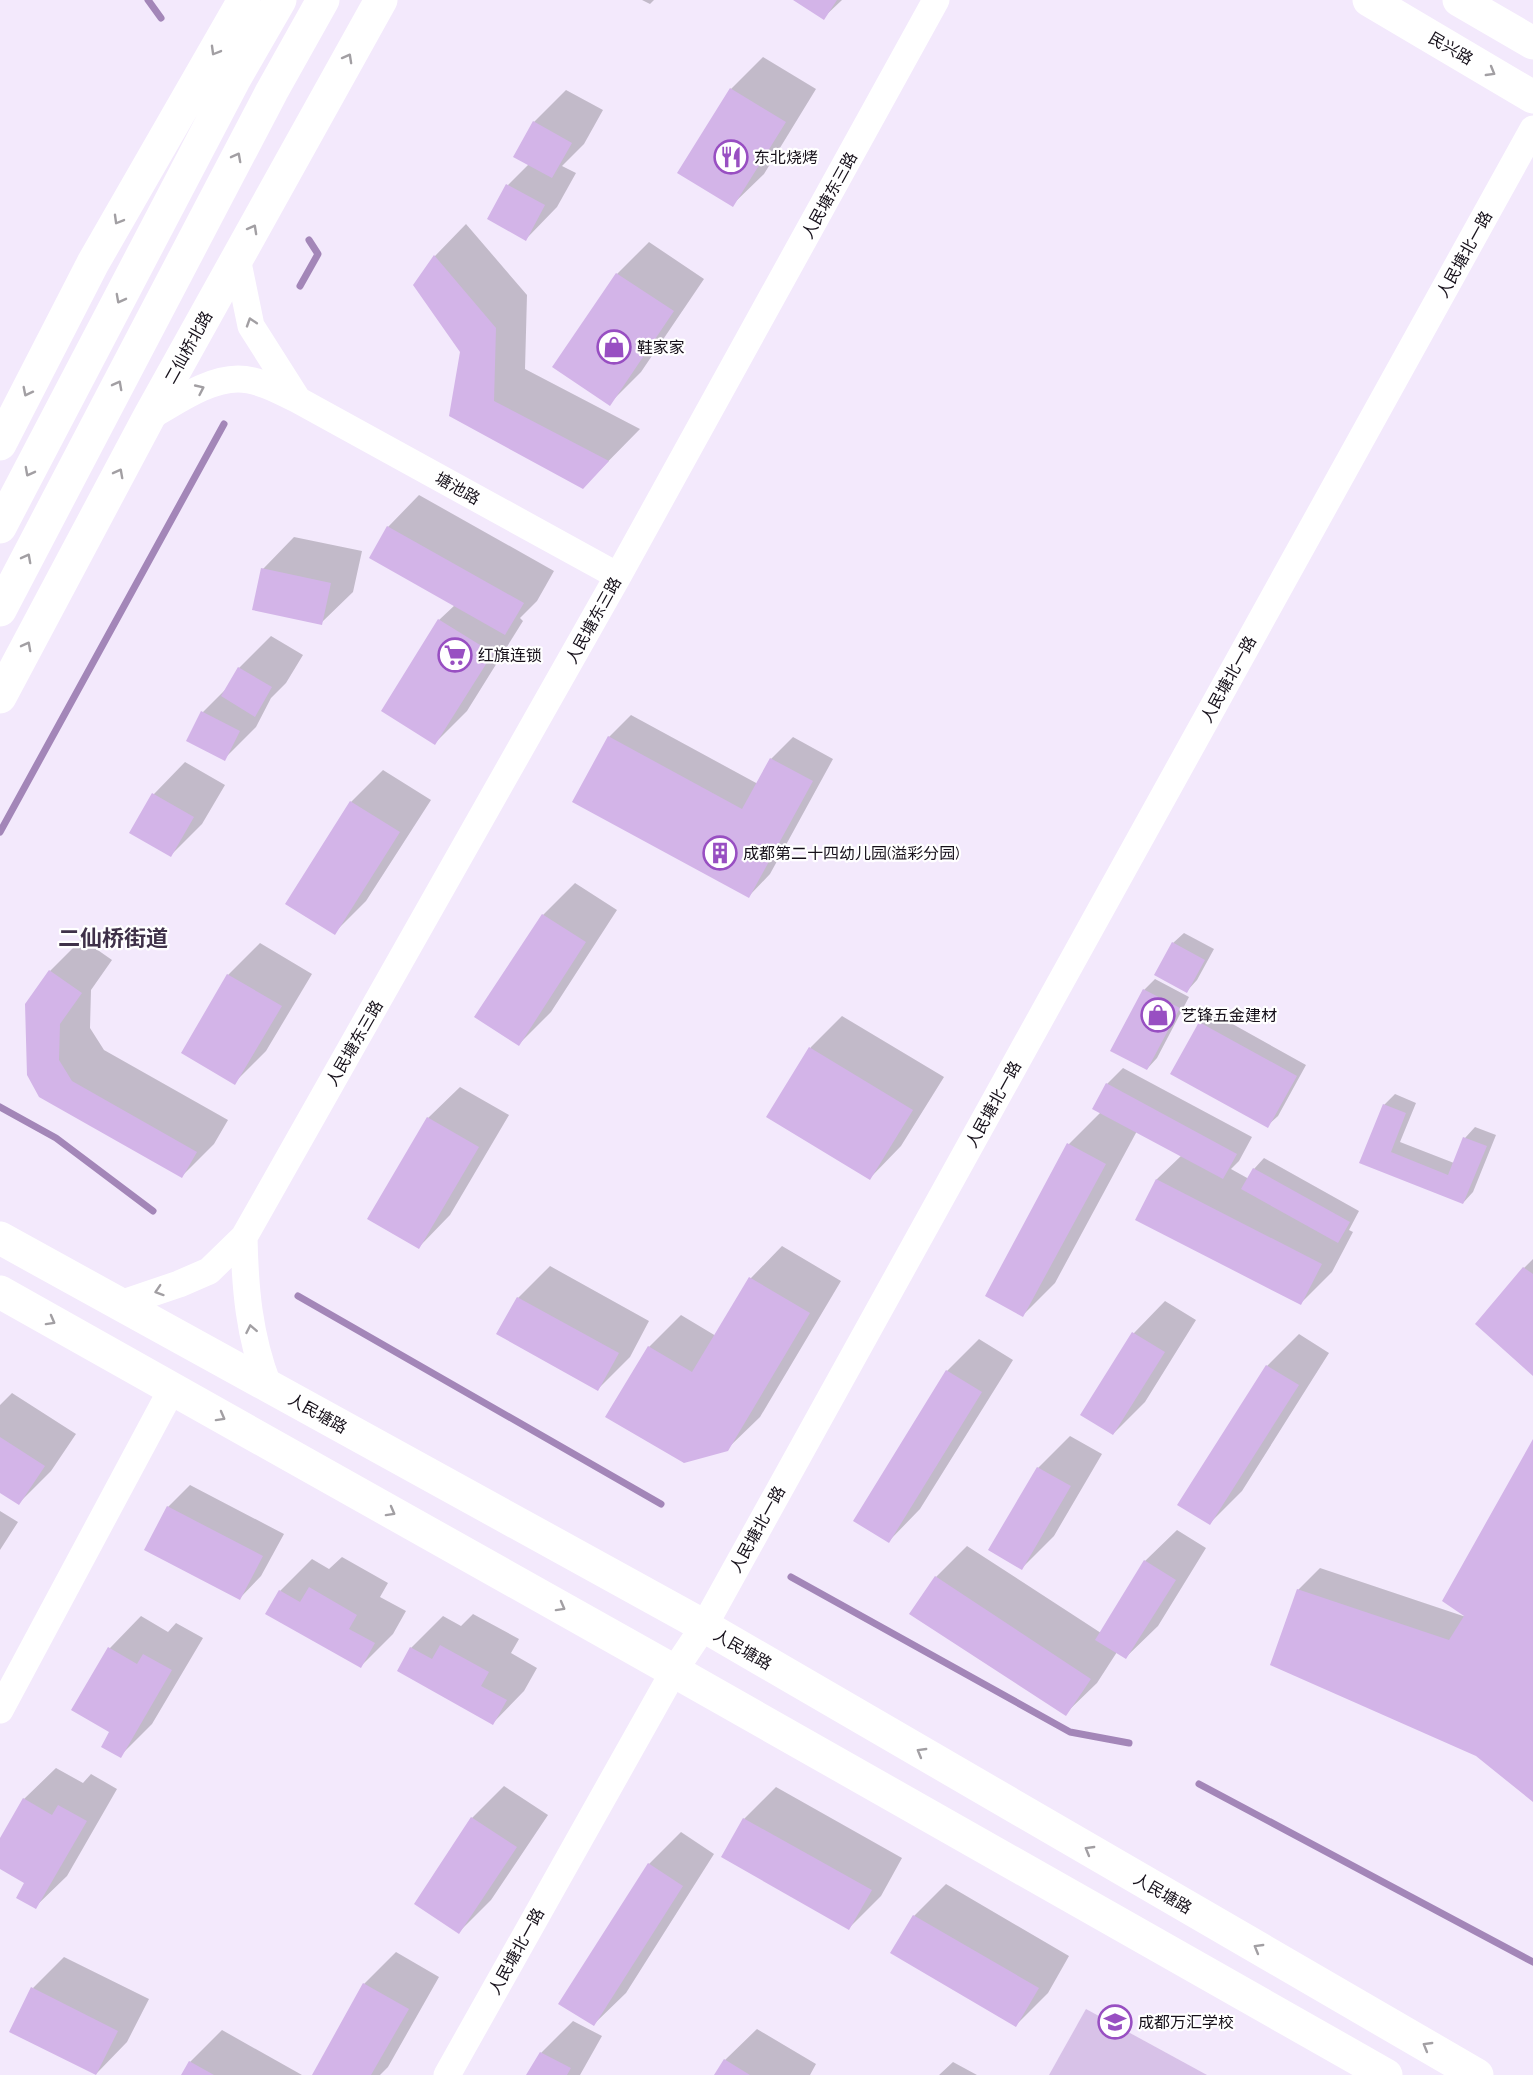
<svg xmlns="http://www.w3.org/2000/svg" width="1533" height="2075" viewBox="0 0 1533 2075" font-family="Raleway,'Noto Sans SC',sans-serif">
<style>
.green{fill:#d8c2e8}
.shadow{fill:#0003}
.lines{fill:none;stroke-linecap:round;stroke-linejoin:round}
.stream{stroke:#a386b8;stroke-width:7}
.building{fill:#d3b4e8}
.minor{stroke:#fff;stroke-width:27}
.major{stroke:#fff;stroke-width:33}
.oneway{stroke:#a29fa3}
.labels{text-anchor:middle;stroke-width:4.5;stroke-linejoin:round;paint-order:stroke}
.street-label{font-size:16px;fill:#16101a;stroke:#fff}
.poi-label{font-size:16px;fill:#16101a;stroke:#fff;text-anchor:start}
.district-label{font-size:22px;font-weight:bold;fill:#3f3149;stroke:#fff}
</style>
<rect width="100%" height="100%" fill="#f3e9fc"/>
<path class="green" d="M1086 2009 1207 2075H1049Z"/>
<path class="shadow" d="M642 0H654L650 4Z
M796 0H842L823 18Z
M763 57 816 89 764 174 732 205 679 173 731 89Z
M566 90 603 110 584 144 562 166 576 173 557 207 526 239 508 185 529 164 534 122Z
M466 224 527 295 525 369 640 429 583 487 451 416 462 351 415 285 435 256Z
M649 242 704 279 641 372 609 404 554 367 617 274Z
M419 495 554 571 537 601 520 618 523 621 467 711 435 743 439 620 455 605 388 527Z
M294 537 362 551 353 592 321 623 263 569Z
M271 636 303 655 286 683 271 698 256 727 224 759 188 740 203 712 229 686 239 668Z
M631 715 758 784 771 759 793 737 833 759 770 874 749 896 609 737Z
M185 762 225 785 202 824 171 855 131 832 154 794Z
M383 770 431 800 366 901 334 933 287 903 351 802Z
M575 883 617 910 551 1012 519 1044 543 915Z
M1184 933 1214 949 1197 980 1187 991 1173 943Z
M82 939 112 960 91 990 90 1028 104 1050 228 1120 214 1144 182 1176 40 1096 27 1004 50 971Z
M260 943 312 974 266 1051 234 1083 228 975Z
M1155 979 1189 997 1157 1058 1147 1069 1112 1051 1144 990Z
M1211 1012 1306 1065 1278 1116 1267 1126 1172 1073 1201 1023Z
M842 1016 944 1077 901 1146 870 1178 768 1116 811 1047Z
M1123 1068 1252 1137 1239 1161 1231 1169 1249 1179 1254 1169 1264 1158 1359 1211 1349 1230 1353 1232 1332 1272 1301 1303 1137 1219 1157 1179 1182 1155 1137 1131 1055 1283 1023 1315 1069 1144 1101 1112 1107 1084Z
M460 1087 509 1115 450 1215 419 1247 428 1118Z
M1395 1094 1416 1103 1400 1142 1454 1163 1465 1138 1475 1127 1496 1135 1473 1192 1463 1203 1361 1162 1384 1105Z
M782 1246 841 1281 760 1417 727 1449 649 1347 681 1315 716 1336 751 1278Z
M1533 1259V1374L1524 1268Z
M550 1266 649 1321 630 1357 598 1389 518 1298Z
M1165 1301 1196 1320 1145 1402 1113 1434 1134 1333Z
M1299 1334 1329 1353 1242 1491 1210 1523 1179 1504 1267 1366Z
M979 1339 1013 1360 920 1509 889 1541 947 1371Z
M12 1393 76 1434 51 1471 19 1503 0 1491V1405Z
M1070 1436 1102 1454 1054 1536 1022 1568 991 1550 1038 1468Z
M1533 1442V1800L1298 1590 1320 1568 1469 1618Z
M190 1485 284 1534 261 1576 240 1598 146 1549 168 1507Z
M0 1511 18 1522 0 1550Z
M1177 1530 1206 1548 1158 1626 1126 1657 1117 1652 1097 1683 1065 1714 936 1577 967 1546 1101 1633 1145 1561Z
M342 1557 388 1583 380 1597 406 1611 393 1634 361 1666 280 1591 312 1559 329 1569Z
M473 1614 519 1639 511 1653 537 1668 524 1691 493 1723 411 1648 443 1616 461 1626Z
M141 1616 168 1632 176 1623 203 1638 152 1724 120 1756 111 1732 110 1648Z
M56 1768 83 1783 91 1774 117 1789 67 1876 35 1907 26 1883 0 1868V1841L24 1799Z
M504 1786 548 1815 491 1900 459 1932 472 1818Z
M776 1787 902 1858 881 1896 849 1928 723 1856 744 1819Z
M681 1832 714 1854 626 1993 594 2024 649 1864Z
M946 1884 1069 1956 1048 1993 1016 2025 914 1916Z
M396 1952 439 1977 388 2067 380 2075H315L364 1984Z
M64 1957 149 1999 127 2042 96 2074 33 1988Z
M573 2021 602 2036 580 2075H528L541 2053Z
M757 2029 816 2064 810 2075H716L725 2060Z
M222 2030 302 2075H182L190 2062Z
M953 2062 977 2075H939Z"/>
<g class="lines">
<path class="stream" d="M148 0 161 18
M300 286 318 254 309 240
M0 832 224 424
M0 1107 56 1138 153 1211
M298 1296 661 1504
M791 1577 1070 1732 1129 1743
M1199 1784 1533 1962"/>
</g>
<path class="building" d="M793 0H837L824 20Z
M730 88 786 122 733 207 677 173Z
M533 121 572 143 552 178 513 157Z
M506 184 545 205 526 241 487 219Z
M434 255 496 328 494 401 609 461 583 489 449 416 460 352 413 285Z
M616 273 674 311 610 406 552 367Z
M387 526 524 603 505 635 369 558Z
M261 568 331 583 322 625 252 610Z
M438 619 493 653 435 745 381 711Z
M238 667 272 687 255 717 221 696Z
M201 711 240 731 225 761 186 741Z
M608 736 742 809 770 758 813 781 749 898 572 802Z
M152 793 194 817 171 857 129 833Z
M350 801 400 832 335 935 285 904Z
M542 914 586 942 519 1046 474 1017Z
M1172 942 1205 960 1187 993 1154 975Z
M49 970 82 993 60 1024 59 1060 72 1081 197 1152 182 1178 39 1097 27 1075 25 1004Z
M227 974 282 1006 235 1085 181 1053Z
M1143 989 1180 1008 1147 1070 1110 1051Z
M1199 1022 1297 1076 1268 1128 1170 1074Z
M809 1047 913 1110 870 1180 766 1117Z
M1106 1083 1237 1154 1223 1179 1092 1109Z
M1383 1104 1406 1113 1391 1152 1448 1175 1463 1137 1487 1146 1463 1204 1359 1163Z
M427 1117 479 1147 419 1249 367 1219Z
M1067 1143 1106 1164 1023 1317 985 1296Z
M1253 1168 1350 1222 1338 1243 1241 1189Z
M1156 1179 1322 1264 1301 1305 1135 1220Z
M1523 1267 1533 1274V1376L1475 1324Z
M749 1277 810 1313 728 1451 684 1463 605 1417 648 1346 692 1372Z
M517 1297 619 1353 598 1391 496 1334Z
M1132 1332 1165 1352 1113 1435 1080 1415Z
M1266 1365 1299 1385 1210 1525 1177 1505Z
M946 1370 982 1392 889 1543 853 1521Z
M0 1437 45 1466 19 1505 0 1493Z
M1533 1439V1802L1476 1756 1270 1665 1297 1589 1449 1640 1464 1616 1442 1601Z
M1037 1467 1071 1486 1022 1570 988 1550Z
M167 1506 263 1556 240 1600 144 1550Z
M1144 1560 1176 1580 1126 1659 1095 1640Z
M935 1576 1091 1679 1066 1716 909 1614Z
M309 1587 357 1615 349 1629 375 1643 361 1668 265 1614 279 1590 300 1602Z
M440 1645 489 1672 481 1686 507 1700 493 1725 397 1671 410 1647 432 1659Z
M108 1647 137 1664 143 1654 172 1670 121 1758 101 1747 109 1732 71 1710Z
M23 1798 52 1815 58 1805 87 1821 36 1909 16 1898 24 1883 0 1869V1838Z
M471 1817 517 1847 459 1934 414 1904Z
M743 1818 872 1890 849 1930 721 1857Z
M648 1863 683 1886 594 2026 558 2004Z
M913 1915 1039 1988 1016 2027 890 1953Z
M363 1983 409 2009 371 2075H312Z
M31 1987 118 2031 96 2075 9 2032Z
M540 2052 571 2068 567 2075H526Z
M724 2059 750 2075H714Z
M189 2061 214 2075H181Z"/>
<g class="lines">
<path class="minor" d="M298 400 618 576
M149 417C175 403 207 379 238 379 258 379 280 391 298 400L251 326 237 258
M244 1237 618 576 936 0
M120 1304 179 1284 209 1271 244 1237C245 1288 249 1336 268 1385
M0 1710 172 1389
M447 2075 674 1671 704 1626 1533 129"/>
<path class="major" d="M1369 0 1533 97
M1459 0 1533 43
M0 444 93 263 244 0
M0 527 234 80 280 0
M0 610 272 91 323 0
M0 697 149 417 381 0
M0 1238 704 1626 1477 2075
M0 1292 674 1671 1386 2075"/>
</g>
<defs><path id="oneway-chevron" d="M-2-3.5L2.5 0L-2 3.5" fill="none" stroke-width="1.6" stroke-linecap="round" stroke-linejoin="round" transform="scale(1.5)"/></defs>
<g class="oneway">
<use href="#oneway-chevron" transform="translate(215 51) rotate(120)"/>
<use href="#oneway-chevron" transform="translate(348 58) rotate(-61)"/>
<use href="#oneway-chevron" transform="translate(1491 72) rotate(30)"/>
<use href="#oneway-chevron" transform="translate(237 157) rotate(-62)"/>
<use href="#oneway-chevron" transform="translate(118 220) rotate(120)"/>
<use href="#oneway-chevron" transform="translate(253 229) rotate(-61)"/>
<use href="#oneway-chevron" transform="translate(120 299) rotate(118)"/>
<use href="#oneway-chevron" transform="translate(251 322) rotate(-108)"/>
<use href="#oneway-chevron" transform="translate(118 385) rotate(-62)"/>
<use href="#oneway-chevron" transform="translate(200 389) rotate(-25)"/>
<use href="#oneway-chevron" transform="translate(27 392) rotate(117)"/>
<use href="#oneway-chevron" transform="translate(29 472) rotate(118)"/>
<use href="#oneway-chevron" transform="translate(119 473) rotate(-62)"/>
<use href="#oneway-chevron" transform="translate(27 558) rotate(-62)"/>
<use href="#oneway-chevron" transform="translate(27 646) rotate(-62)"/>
<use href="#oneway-chevron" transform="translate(159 1291) rotate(162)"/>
<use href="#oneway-chevron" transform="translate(51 1321) rotate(29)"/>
<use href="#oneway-chevron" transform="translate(251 1329) rotate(-101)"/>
<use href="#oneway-chevron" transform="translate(221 1417) rotate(29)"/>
<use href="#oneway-chevron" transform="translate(391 1512) rotate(29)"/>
<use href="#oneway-chevron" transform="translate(561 1607) rotate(29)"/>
<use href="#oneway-chevron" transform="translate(921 1752) rotate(-150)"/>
<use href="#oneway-chevron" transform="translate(1089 1850) rotate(-150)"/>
<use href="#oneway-chevron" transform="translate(1258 1948) rotate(-150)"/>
<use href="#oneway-chevron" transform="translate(1427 2046) rotate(-150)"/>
</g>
<defs>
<symbol id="restaurant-ring" viewBox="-11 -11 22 22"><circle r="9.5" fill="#fff" stroke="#984fc2" stroke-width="1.5"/><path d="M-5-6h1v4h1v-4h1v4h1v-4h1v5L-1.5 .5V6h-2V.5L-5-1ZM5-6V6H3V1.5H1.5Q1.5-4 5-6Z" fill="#984fc2"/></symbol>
<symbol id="shop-ring" viewBox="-11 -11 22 22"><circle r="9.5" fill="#fff" stroke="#984fc2" stroke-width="1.5"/><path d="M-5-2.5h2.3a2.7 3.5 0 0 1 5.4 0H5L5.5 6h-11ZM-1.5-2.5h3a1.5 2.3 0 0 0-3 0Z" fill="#984fc2"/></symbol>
<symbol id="supermarket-ring" viewBox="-11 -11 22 22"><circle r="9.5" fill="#fff" stroke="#984fc2" stroke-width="1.5"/><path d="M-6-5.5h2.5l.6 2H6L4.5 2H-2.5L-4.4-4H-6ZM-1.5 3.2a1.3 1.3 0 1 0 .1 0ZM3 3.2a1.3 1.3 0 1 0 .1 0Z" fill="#984fc2"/></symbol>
<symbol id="building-ring" viewBox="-11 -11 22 22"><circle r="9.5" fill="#fff" stroke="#984fc2" stroke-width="1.5"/><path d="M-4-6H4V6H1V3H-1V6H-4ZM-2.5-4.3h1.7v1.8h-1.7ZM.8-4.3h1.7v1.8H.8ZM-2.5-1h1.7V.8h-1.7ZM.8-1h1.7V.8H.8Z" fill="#984fc2"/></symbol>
<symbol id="school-ring" viewBox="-11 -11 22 22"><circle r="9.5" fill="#fff" stroke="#984fc2" stroke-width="1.5"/><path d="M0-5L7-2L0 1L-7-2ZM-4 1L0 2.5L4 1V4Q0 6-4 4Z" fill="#984fc2"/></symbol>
</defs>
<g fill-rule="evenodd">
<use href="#restaurant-ring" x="712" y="138" width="38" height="38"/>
<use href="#shop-ring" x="595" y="328" width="38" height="38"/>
<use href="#supermarket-ring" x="436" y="636" width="38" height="38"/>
<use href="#building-ring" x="701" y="834" width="38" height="38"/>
<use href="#shop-ring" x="1139" y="996" width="38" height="38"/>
<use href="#school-ring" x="1096" y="2003" width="38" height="38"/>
</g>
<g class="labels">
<g class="street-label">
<text transform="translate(1451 48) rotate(30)" y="6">民兴路</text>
<text transform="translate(829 195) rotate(-61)" y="6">人民塘东三路</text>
<text transform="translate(1464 254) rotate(-61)" y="6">人民塘北一路</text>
<text transform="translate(188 347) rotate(-61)" y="6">二仙桥北路</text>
<text transform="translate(458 488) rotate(29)" y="6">塘池路</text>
<text transform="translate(593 620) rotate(-61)" y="6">人民塘东三路</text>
<text transform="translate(1228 679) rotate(-61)" y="6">人民塘北一路</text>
<text transform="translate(354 1043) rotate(-60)" y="6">人民塘东三路</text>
<text transform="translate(993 1104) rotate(-61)" y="6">人民塘北一路</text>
<text transform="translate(318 1413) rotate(29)" y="6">人民塘路</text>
<text transform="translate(757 1529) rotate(-61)" y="6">人民塘北一路</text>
<text transform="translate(743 1649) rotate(30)" y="6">人民塘路</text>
<text transform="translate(1163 1893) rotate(30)" y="6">人民塘路</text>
<text transform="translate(516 1951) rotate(-61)" y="6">人民塘北一路</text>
</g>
<g class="poi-label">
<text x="754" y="163">东北烧烤</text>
<text x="637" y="353">鞋家家</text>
<text x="478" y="661">红旗连锁</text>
<text x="743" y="859">成都第二十四幼儿园(溢彩分园)</text>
<text x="1181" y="1021">艺锋五金建材</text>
<text x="1138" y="2028">成都万汇学校</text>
</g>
<g class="district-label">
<text x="113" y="946">二仙桥街道</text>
</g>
</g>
</svg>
